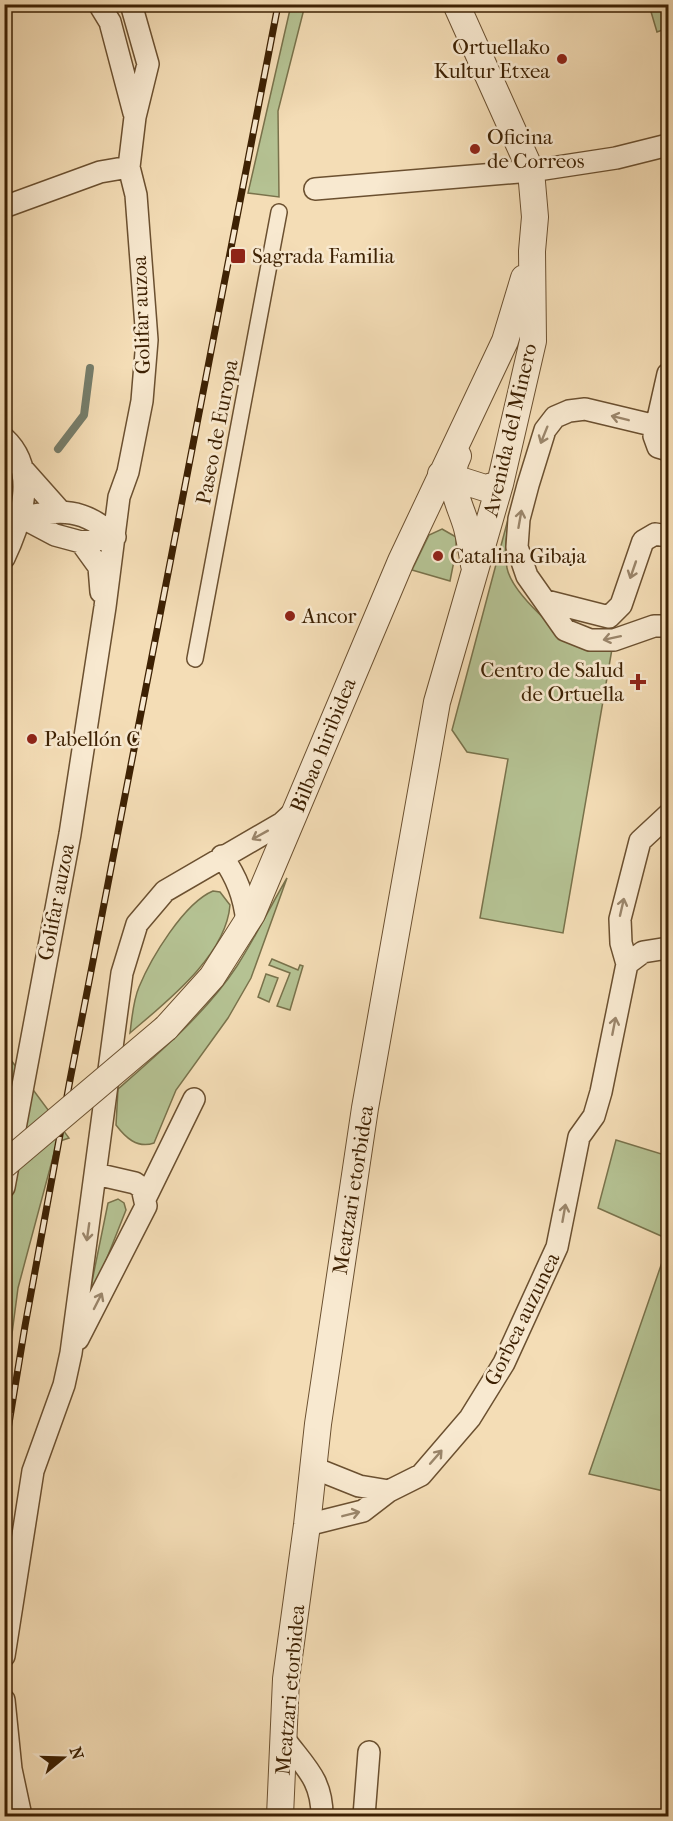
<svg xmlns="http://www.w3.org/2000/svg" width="673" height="1821" viewBox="0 0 673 1821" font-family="'IM FELL French Canon',serif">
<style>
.green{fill:#b5c293;stroke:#79724b;stroke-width:1.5}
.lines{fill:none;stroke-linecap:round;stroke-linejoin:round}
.stream{stroke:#767d6a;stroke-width:8}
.pedestrian-casing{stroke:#6b5030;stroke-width:18}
.minor-casing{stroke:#6b5030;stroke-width:24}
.tertiary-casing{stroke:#6b5030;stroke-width:28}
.pedestrian{stroke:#f8e9d0;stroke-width:15}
.minor{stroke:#f8e9d0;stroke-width:21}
.tertiary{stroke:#f8e9d0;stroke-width:26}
.rail-casing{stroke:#3d2103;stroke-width:7}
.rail{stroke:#f8e9d0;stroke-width:4.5;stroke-dasharray:14;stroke-linecap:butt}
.tertiary-bridge-casing{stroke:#6b5030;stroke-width:28;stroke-linecap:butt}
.tertiary-bridge{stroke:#f8e9d0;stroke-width:26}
.oneway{stroke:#9a856a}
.poi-dot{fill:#8f2418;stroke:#f8e9d0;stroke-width:2}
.labels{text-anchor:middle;stroke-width:5;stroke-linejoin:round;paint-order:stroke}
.poi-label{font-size:21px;fill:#3d2103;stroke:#f8e9d0;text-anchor:start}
.street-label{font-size:21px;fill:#3d2103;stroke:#f8e9d0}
</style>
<rect width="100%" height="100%" fill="#f4ddb6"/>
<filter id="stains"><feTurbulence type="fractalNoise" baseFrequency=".00333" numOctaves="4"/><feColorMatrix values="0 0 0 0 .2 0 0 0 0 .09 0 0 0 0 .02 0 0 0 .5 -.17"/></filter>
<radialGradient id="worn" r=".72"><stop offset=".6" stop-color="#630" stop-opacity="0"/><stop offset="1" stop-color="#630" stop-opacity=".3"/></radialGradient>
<path class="green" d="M291 5H305L278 111 279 197 248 193Z
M649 5H668V28L657 32Z
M511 508C508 528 503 548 507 568 512 593 561 638 585 647 594 650 603 650 612 649L563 933 480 918 508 759 467 752 452 730Z
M442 529 456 537V551L450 581 412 570 429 535Z
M287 878 251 978 228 1018 176 1090 154 1143C137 1149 125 1137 116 1125L118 1089C160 1052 206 1013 237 966 255 938 270 907 287 878Z
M213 891 220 892 230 905C226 956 166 1002 130 1033 132 1018 133 1001 139 987 151 958 184 903 213 891Z
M272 959 298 970 300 965 303 966 290 1010 277 1006 290 973 269 965Z
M266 974 278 978 269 1002 258 997Z
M5 1052 69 1138 57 1142 18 1288 5 1387Z
M616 1140 668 1156V1239L598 1208Z
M118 1199 124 1203 126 1210 86 1311 108 1203Z
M668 1245V1492L589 1474Z"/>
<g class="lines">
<path class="stream" d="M58 449 84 415 90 368"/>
<defs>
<path id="pedestrian" d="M195 659 279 212"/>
<path id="minor" d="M99 4 110 22 134 113
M315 189 531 171 616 158 668 145
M4 207 100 172 129 167 135 117 148 64 131 4
M668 374 654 436 658 447 668 450
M656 426 585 409 569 411 555 417 545 430 528 485 519 519 517 547 527 576 565 630 590 640H614L654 626H668
M4 438C39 470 21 522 4 558
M20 466 60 511
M21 517C62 510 83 507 115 537
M21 517 55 535 81 542 115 537
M81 542 99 567 101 592
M546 601 609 617 621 605 643 541 655 534 668 536
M222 856C237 878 244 896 247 922
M627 964 643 952 668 948
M4 1187 70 834 105 607 119 497 128 472 142 401 147 340 136 195 129 167
M146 1197 194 1099
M78 1339 146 1206 142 1188 135 1183 96 1174
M314 1468 359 1486 389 1491
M307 1525 363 1511 389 1491 421 1475 470 1418 504 1363 557 1247 579 1137 594 1116 601 1092 627 964 621 943 620 919 640 841 668 815
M4 1656 33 1471 64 1385 71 1353 122 973 137 924 165 891 282 823 296 810
M4 1700 11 1769 21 1816
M285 1740C306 1768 322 1780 322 1816
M364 1816 369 1752"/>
<path id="tertiary" d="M458 456C445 482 460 503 467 528 470 540 472 553 474 565
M441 474 485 488 500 484
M166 1028 212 977 252 914 401 561 505 341 524 278
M280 1816 286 1679 307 1525 318 1424 365 1108 437 702 500 484 533 341 532 251 535 217 531 171 456 4"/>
</defs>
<use href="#pedestrian" class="pedestrian-casing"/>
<use href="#minor" class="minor-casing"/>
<use href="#tertiary" class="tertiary-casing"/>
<use href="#pedestrian" class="pedestrian"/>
<use href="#minor" class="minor"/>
<use href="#tertiary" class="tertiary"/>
<defs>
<path id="rail" d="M4 1454 25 1326 70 1080 278 5"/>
</defs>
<use href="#rail" class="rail-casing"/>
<use href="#rail" class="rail"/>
<defs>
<path id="tertiary-bridge" d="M4 1165 166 1028"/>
</defs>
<use href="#tertiary-bridge" class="tertiary-bridge-casing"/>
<use href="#tertiary-bridge" class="tertiary-bridge"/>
</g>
<defs><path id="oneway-shaft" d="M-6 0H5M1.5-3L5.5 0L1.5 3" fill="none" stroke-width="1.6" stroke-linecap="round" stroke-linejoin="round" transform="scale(1.5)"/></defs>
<g class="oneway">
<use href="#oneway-shaft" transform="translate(620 418) rotate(-166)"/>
<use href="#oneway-shaft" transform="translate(544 435) rotate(112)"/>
<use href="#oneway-shaft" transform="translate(520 519) rotate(-80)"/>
<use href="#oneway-shaft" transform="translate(633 570) rotate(109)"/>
<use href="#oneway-shaft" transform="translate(612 638) rotate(168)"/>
<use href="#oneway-shaft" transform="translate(260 835) rotate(151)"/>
<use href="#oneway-shaft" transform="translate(622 907) rotate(-77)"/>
<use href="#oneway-shaft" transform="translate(614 1026) rotate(-79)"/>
<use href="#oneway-shaft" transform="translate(564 1213) rotate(-80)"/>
<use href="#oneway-shaft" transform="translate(88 1232) rotate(98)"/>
<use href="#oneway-shaft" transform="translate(98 1301) rotate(-63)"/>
<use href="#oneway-shaft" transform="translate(436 1457) rotate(-49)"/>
<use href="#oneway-shaft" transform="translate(351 1514) rotate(-14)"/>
</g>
<g class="poi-dot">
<circle cx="562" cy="59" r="6"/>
<circle cx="475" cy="149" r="6"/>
<rect x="230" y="248" width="16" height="16" rx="3"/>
<circle cx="438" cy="556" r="6"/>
<circle cx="290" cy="616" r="6"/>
<path d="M635 673h6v6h6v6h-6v6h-6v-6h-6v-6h6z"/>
<circle cx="32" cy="739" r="6"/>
</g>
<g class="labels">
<g class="poi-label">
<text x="550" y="54" text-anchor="end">Ortuellako<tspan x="550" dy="24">Kultur Etxea</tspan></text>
<text x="487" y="144">Oficina<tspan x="487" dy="24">de Correos</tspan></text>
<text x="252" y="263">Sagrada Familia</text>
<text x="450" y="563">Catalina Gibaja</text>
<text x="302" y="623">Ancor</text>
<text x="624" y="677" text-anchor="end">Centro de Salud<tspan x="624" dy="24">de Ortuella</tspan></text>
<text x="44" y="746">Pabellón C</text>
</g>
<g class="street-label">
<text transform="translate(141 315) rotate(-92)" y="7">Golifar auzoa</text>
<text transform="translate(510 430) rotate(-77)" y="7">Avenida del Minero</text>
<text transform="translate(217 432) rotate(-79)" y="7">Paseo de Europa</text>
<text transform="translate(323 745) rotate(-68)" y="7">Bilbao hiribidea</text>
<text transform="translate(56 902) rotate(-79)" y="7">Golifar auzoa</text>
<text transform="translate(353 1190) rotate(-81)" y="7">Meatzari etorbidea</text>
<text transform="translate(522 1319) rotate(-64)" y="7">Gorbea auzunea</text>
<text transform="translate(290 1690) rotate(-85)" y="7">Meatzari etorbidea</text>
</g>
</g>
<rect width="673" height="1821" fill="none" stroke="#f4ddb6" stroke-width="24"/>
<rect x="6" y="6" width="661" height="1809" fill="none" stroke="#3d2103" stroke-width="3"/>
<rect x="12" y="12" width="649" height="1797" fill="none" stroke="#3d2103" stroke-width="1.5"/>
<g transform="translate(63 1758) rotate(71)" stroke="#f8e9d0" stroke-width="4.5" paint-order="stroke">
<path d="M0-4.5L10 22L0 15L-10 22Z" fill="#3d2103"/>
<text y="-9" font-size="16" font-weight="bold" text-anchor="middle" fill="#3d2103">N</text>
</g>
<rect width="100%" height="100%" filter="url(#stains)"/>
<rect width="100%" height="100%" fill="url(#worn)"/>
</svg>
